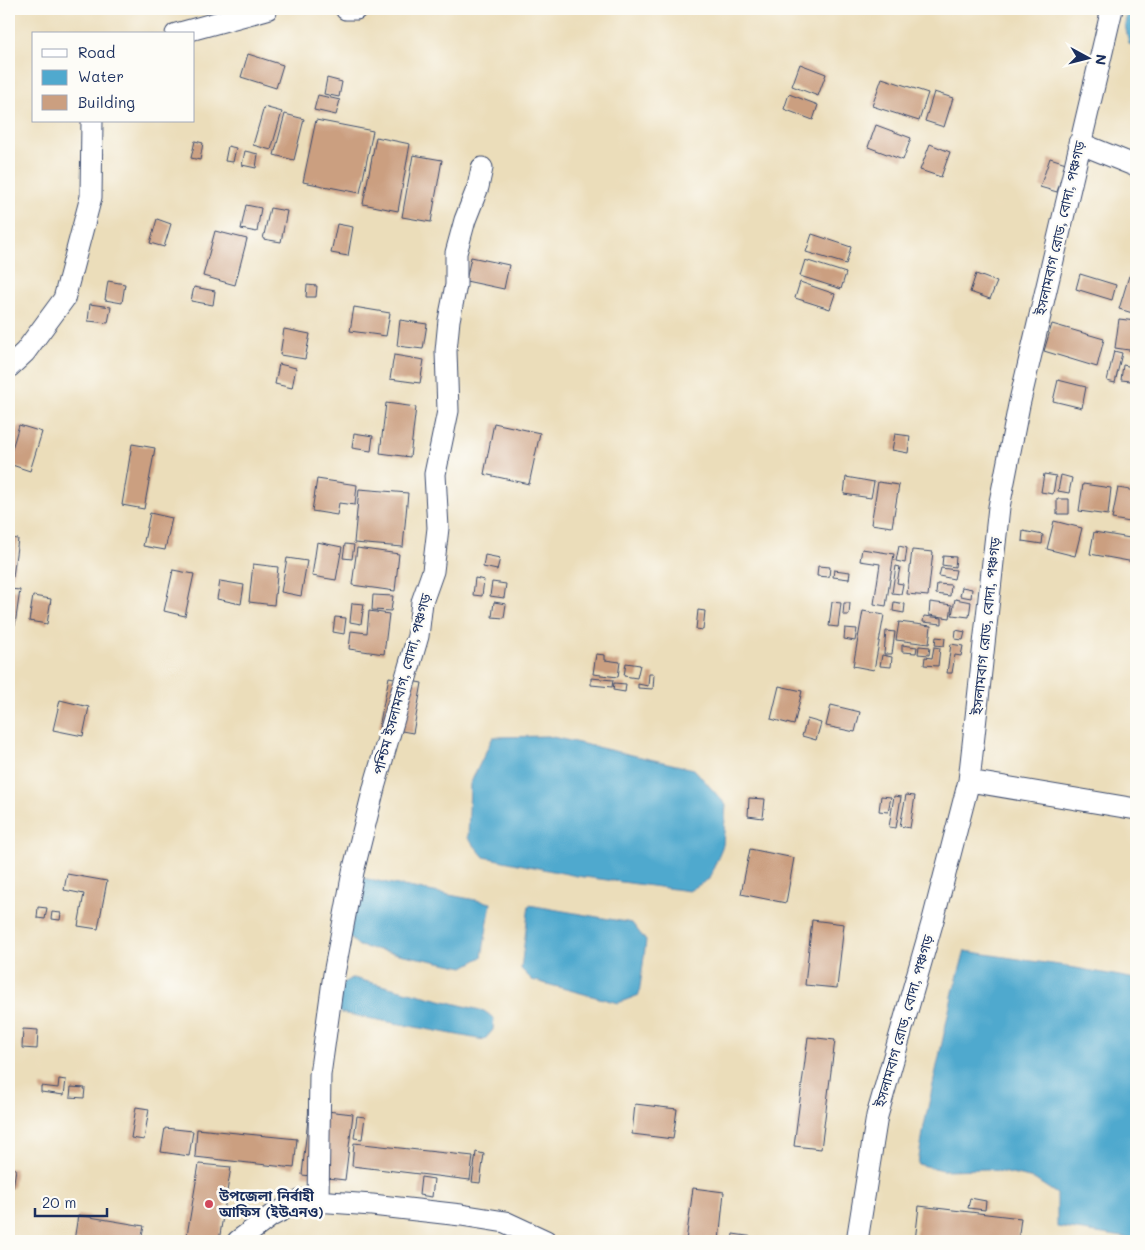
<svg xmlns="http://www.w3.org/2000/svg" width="1145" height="1250" viewBox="0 0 1145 1250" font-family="Mali,'Noto Sans Bengali',sans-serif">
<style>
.water{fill:#50a9ce;stroke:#366c96}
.building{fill:#cb9f80}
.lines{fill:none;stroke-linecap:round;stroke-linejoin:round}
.minor-casing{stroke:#3a496c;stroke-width:23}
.minor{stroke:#fff;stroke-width:21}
.poi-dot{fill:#d1495b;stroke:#fdfcf7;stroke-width:2}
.labels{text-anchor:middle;stroke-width:5;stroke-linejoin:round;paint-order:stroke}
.street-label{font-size:14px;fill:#1b2f5e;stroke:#fdfcf7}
.poi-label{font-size:14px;font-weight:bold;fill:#1b2f5e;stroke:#fdfcf7;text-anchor:start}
</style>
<rect width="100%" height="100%" fill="#fdfcf7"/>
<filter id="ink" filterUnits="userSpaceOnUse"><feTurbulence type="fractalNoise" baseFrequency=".02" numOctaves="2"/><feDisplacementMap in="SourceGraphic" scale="10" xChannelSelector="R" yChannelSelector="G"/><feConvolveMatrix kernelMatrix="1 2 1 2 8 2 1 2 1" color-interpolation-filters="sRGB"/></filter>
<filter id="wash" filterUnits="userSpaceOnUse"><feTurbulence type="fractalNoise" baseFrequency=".0096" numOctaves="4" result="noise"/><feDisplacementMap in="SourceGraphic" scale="20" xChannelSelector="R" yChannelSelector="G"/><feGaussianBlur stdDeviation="1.12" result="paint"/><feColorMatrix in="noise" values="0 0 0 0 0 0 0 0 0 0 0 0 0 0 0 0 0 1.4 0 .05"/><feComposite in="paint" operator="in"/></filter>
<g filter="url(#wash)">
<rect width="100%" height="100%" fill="#ebddba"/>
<path class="water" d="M1127 9H1136V46L1129 44 1125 25Z
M548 736 694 769 726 805 723 845 709 879 689 891 577 876 484 857 468 838 470 784 493 737Z
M362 878 491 903 482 957 464 967 359 946 349 937Z
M529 905 632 923 646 941 639 995 618 1003 532 980 521 969Z
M965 951 1059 965 1136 979V1239L1057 1227V1194L1034 1179 988 1169 942 1170 918 1164 924 1126 953 992Z
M353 978 484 1011 494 1018 493 1030 484 1040 341 1013 335 1003 340 985Z"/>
<g id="blocks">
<path class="building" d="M248 54 283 65 276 88 241 77Z
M800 64 826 74 818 96 792 86Z
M327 78 342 82 339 97 324 94Z
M882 78 928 93 919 121 872 106Z
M934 92 953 98 944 127 925 121Z
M789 94 818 105 813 120 784 109Z
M318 95 340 100 336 115 314 110Z
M264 107 282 112 271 150 253 145Z
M285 114 304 119 294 160 274 155Z
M316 120 373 131 360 193 303 182Z
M876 125 911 138 903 160 868 147Z
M376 137 410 144 398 211 363 204Z
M195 141 203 143 200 160 191 158Z
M930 144 950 152 941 177 920 170Z
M228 146 236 148 233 162 225 161Z
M245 151 258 154 256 168 242 165Z
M413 155 442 160 431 222 402 217Z
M1050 158 1066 163 1057 192 1040 187Z
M246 205 261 208 257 232 241 229Z
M270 208 287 211 281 242 263 239Z
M157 219 171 224 164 247 150 243Z
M337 224 353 227 348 256 331 253Z
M215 231 247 239 235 285 203 276Z
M812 234 851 247 846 264 806 252Z
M471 257 509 265 504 289 466 281Z
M805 260 846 273 841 289 800 276Z
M976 274 997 282 990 299 970 292Z
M1080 274 1116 285 1112 300 1076 289Z
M1129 276 1136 278V314L1119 309Z
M108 281 125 284 122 303 105 300Z
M800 282 835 294 830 309 795 298Z
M307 285 317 286 316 297H306Z
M194 287 215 291 213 305 191 301Z
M90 304 111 307 108 323 88 321Z
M354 307 390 313 386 336 350 331Z
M1119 319 1136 321V351L1115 348Z
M400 320 427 324 423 349 397 346Z
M1052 324 1104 339 1097 367 1044 351Z
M284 329 310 334 305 359 280 355Z
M1114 351 1122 353 1115 383 1107 381Z
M394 355 424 360 420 383 390 379Z
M279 364 296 368 292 388 275 384Z
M1123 365 1133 367 1131 381 1121 380Z
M1058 380 1086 387 1082 408 1053 401Z
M386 403 416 407 410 457 380 453Z
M494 423 540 433 529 484 484 474Z
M19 425 42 432 30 471 9 464V459Z
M354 433 373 436 371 451 352 448Z
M895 434 910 436 908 453 892 450Z
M132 444 155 448 144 509 122 505Z
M1044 474 1056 476 1053 494 1041 492Z
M1061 475 1072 478 1069 493 1058 491Z
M846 477 874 482 871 498 844 494Z
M317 479 357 485 355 505 339 503 337 515 312 511Z
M878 482 899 485 892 527 871 524Z
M1083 484 1111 488 1108 515 1079 511Z
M1118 488 1136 491V523L1112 519Z
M359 489 408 493 403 547 354 543Z
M1057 499H1069V514H1057Z
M150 513 172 518 165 550 143 546Z
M1054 521 1082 528 1075 556 1047 549Z
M1023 531 1043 535 1042 544 1022 541Z
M1094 532 1136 539 1134 562 1090 554Z
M9 538 18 539 13 577H9Z
M317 542 342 547 336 580 312 576Z
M345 544 354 545 352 559 343 558Z
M899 546 907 548 905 563 896 561Z
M357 548 399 554 395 591 352 585Z
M862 549 894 554 886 606 874 604 880 564 860 561Z
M912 550 933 552 928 596 907 594Z
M485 555 500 558 497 570 483 567Z
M943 556 956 557 955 567 942 565Z
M287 558 307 561 301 596 281 592Z
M253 564 278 567 274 605 249 602Z
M818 566 830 567 829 577 817 576Z
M896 566 900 567 897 583 903 584 901 594 892 593Z
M941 568 956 570 954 579 939 576Z
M173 570 194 574 185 616 164 611Z
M834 570 850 572 849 579 833 577Z
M475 578 484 580 482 596 473 595Z
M220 581 244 585 241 604 217 599Z
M492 582 506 584 504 598 490 596Z
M937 584 951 585 950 596 936 594Z
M962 587 972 589 971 598 960 596Z
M9 589 20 590 15 625 9 624Z
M373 595 393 596 391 611 372 610Z
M33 596 51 599 47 624 29 621Z
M955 599 971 602 969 617 952 615Z
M494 602 506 604 504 618 492 617Z
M832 602 841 603 838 627 829 626Z
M894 602 905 604 904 613 893 611Z
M930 602 952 605 950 618 929 615Z
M352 603 364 604 361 624 350 622Z
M844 603H850L849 615H843Z
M698 610 705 611 703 630 696 629Z
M369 611 389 614 384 654 349 649 351 631 367 633Z
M863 611 884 615 874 670 853 666Z
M924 616 942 618V624L923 622Z
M335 617 346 618 344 634 333 632Z
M899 622 931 626 929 644 896 640Z
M845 628 857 629 855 641 844 639Z
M956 630 965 632 963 640 955 639Z
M886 631 895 632 892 654H884Z
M936 637 945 638 944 646 935 645Z
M951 644 963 646 961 656 955 655 952 673H947Z
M902 645 917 647 916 653 902 652Z
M919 646 930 647 929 655 918 654Z
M934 647 940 648 938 666 924 665 925 657 932 658Z
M596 654 605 655V660L620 662 618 677 593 674Z
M882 655 892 657 891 667 880 666Z
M626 663 640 665 637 678 624 676Z
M649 674H654L653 689 638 688V684L648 686Z
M389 677 422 683 413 733 379 727Z
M591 678 613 680 612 687 591 685Z
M614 683 626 684 625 692 613 690Z
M779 686 802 691 794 725 771 719Z
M60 700 89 707 83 736 53 730Z
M831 705 860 712 855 732 826 726Z
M807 719 821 723 816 740 802 736Z
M906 795 915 796 910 828 900 826Z
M881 796 891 797 888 812 879 811Z
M894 796 901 797 896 828 889 827Z
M749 798 765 799 763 818 748 816Z
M750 849 794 858 786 903 741 894Z
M67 874 107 881 98 929 78 926 84 894 64 890Z
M38 907 47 908 45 919 37 918Z
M52 912 61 913 60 920 51 919Z
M812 920 844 924 837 988 805 985Z
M23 1029 38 1030 37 1049 22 1048Z
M808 1037 835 1040 821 1149 794 1146Z
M59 1079 66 1080 64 1095 41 1092V1086L58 1088Z
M71 1087 85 1088 84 1098 70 1097Z
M635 1104 677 1109 673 1139 632 1134Z
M136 1107 149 1109 144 1140 131 1138Z
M309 1109 353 1114 345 1180 302 1175Z
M357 1116 365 1117 362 1139 354 1138Z
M165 1128 193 1131 189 1156 161 1152Z
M197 1129 297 1139 294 1168 195 1157Z
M354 1143 473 1156 470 1180 352 1166Z
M476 1152 484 1154 480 1183 472 1182Z
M199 1164 231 1167 219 1241H186Z
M9 1168 16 1169 13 1188H9Z
M421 1177 434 1179 432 1197 419 1195Z
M693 1188 724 1192 719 1241H686Z
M970 1198 986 1201 985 1210 968 1208Z
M919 1206 1021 1218 1018 1241H915Z
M78 1215 144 1226 141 1241H74Z
M733 1234 775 1240V1241H732Z"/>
</g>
</g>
<g filter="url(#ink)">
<use href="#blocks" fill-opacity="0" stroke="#3a496c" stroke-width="1"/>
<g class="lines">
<defs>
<path id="minor" d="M346 9H356
M176 34 267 9
M1079 143 1136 166
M9 367 25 352 64 299 91 197 92 121
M969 781 1136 809
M318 1201 320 1075 334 974 353 872 375 784 418 636 422 602 433 571 438 528 435 474 448 411 446 351 449 320 456 285V253L465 220 478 187 482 168
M238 1241 271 1216 302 1200 372 1205 461 1215 505 1222 546 1241
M857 1241 877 1116 933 920 969 781 999 507 1019 405 1112 9"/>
</defs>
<use href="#minor" class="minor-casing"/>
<use href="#minor" class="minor"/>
</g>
</g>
<circle class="poi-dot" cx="209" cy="1204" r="5"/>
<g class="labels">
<g class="street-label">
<text transform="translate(1060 228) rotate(-77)" y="5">ইসলামবাগ রোড, বোদা, পঞ্চগড়</text>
<text transform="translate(986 626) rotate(-84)" y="5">ইসলামবাগ রোড, বোদা, পঞ্চগড়</text>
<text transform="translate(402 684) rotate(-75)" y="5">পশ্চিম ইসলামবাগ, বোদা, পঞ্চগড়</text>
<text transform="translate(904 1021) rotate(-74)" y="5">ইসলামবাগ রোড, বোদা, পঞ্চগড়</text>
</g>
<g class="poi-label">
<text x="219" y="1201">উপজেলা নির্বাহী<tspan x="219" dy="16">আফিস (ইউএনও)</tspan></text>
</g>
</g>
<rect width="1145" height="1250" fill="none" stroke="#fdfcf7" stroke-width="30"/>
<rect x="32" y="32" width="162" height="90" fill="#fdfcf7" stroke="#a3aaba"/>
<rect x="42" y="49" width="25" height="8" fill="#ffffff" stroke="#a3aaba"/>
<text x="78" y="58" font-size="15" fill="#1b2f5e">Road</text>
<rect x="42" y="70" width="25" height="15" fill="#50a9ce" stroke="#a3aaba"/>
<text x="78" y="82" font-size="15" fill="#1b2f5e">Water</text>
<rect x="42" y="95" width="25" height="15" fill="#cb9f80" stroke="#a3aaba"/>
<text x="78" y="108" font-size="15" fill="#1b2f5e">Building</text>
<g transform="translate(1088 58) rotate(97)" stroke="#fdfcf7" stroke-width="4" paint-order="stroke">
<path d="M0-4L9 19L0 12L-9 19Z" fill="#1b2f5e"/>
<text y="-8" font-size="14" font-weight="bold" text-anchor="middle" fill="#1b2f5e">N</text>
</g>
<path d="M35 1208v8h72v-8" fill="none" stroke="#1b2f5e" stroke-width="2.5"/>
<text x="42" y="1208" font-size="15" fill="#1b2f5e" stroke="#fdfcf7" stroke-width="4" paint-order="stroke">20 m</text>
</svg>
